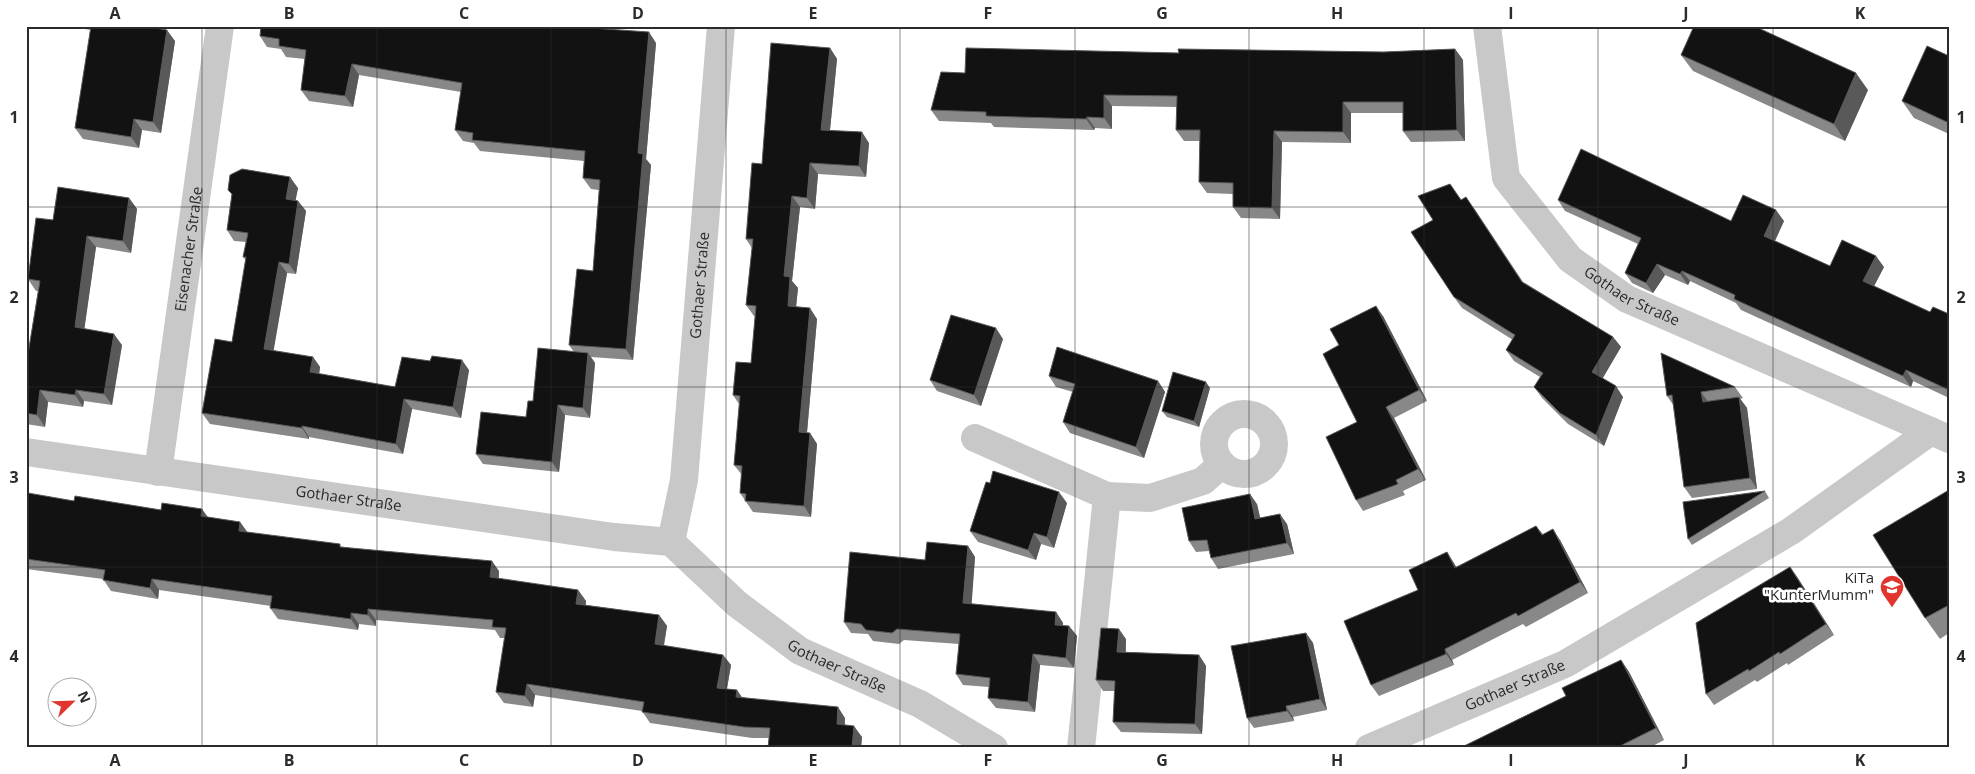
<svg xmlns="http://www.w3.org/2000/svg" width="1975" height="774" viewBox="0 0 1975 774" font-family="'Open Sans',sans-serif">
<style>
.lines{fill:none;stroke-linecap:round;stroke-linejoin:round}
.minor{stroke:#c8c8c8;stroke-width:28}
.wall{fill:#888}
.shaded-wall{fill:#595959}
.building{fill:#121212;stroke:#595959}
.grid{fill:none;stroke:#2b2b2b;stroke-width:1;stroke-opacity:0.55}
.labels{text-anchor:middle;stroke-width:5;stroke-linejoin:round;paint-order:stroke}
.street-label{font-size:15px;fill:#2b2b2b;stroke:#fff}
.poi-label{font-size:15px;fill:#2b2b2b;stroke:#fff;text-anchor:end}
.neatline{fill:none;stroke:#2b2b2b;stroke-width:2}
.grid-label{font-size:16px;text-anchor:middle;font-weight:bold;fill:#2b2b2b}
</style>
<rect width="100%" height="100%" fill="#fff"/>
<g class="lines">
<g class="minor">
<path id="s1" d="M1487 26 1506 178 1570 259 1627 299 1949 439"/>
<circle cx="1244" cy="444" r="30"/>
<path d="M975 438 1107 496"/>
<path id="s2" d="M26 452 614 537 671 542 684 480 721 26"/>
<path id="s3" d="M158 472 220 26"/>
<path id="s4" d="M671 542 737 604 800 651 920 704 994 748"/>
<path d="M1081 748 1107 496 1150 498 1203 481 1222 464"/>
<path id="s5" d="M1369 748 1565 664 1791 531 1931 431"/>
</g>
</g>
<path class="wall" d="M66 26H143L175 41 161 133 142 130 139 148 83 139 75 128 91 30Z
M260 36 656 43 646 159 651 165 633 360 591 357 595 363 590 418 565 415 559 472 483 464 476 454 526 417 533 401 574 352 569 345 593 271 599 190 591 189 583 178 584 161 480 151 474 143 463 141 455 130 461 92 359 75 353 107 309 101 301 90 305 59 286 57 281 49 267 47Z
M830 48 837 59 830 130 869 143 866 177 818 174 815 209 800 207 792 281 798 288 796 307 817 319 807 433H810L817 444 811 517 753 512 740 493 742 475 734 465 739 404 733 395 751 363 755 316H754L746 305 752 248 746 239 762 164Z
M1455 49 1463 60 1465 141 1411 142 1403 131V113H1351V143L1282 142 1280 219 1241 218 1233 207V194L1207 193 1199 182 1200 141H1184L1176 130 1177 107 1112 106V129L1095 128 1094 130 994 127 991 123 939 121 931 110 965 73 1179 53 1384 52Z
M1681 55 1868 90 1845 141 1693 71Z
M1949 56V134L1914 118 1902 101Z
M298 188 295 200 298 201 306 211 296 274 287 273 273 351 313 357 320 367 319 374 395 387 469 370 461 418 412 409 403 454 309 437V439L210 424 202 413 232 342 246 260 243 257 246 242 234 241 227 230 232 194Z
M129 198 137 209 131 253 96 247 84 329 122 345 112 405 84 401 83 407 48 402 45 427 26 424V366L38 291H36L28 279 53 220Z
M1461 200 1474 208 1523 282 1613 337 1621 347 1602 378 1623 397 1604 446 1568 424 1542 398 1534 387 1540 377 1514 361 1506 350 1513 340 1462 308 1454 297 1433 220Z
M1558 200 1731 221H1784L1775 241 1830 266 1884 267 1874 286 1930 312 1949 314V398L1913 381 1911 387 1741 310 1736 303 1690 281 1688 285 1665 275 1653 293 1632 283 1625 273 1638 244 1565 211Z
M1383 316 1427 401 1394 418 1426 480 1403 491 1405 495 1363 511 1356 500 1357 422 1339 345Z
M1003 339 981 406 937 391 930 380Z
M1049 376 1158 381 1165 392 1144 458 1070 433 1063 422 1073 392 1056 387Z
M1735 387 1743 398 1740 399 1747 408 1757 489 1692 498 1684 487 1674 406 1667 396Z
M1210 388 1199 427 1167 417 1162 411Z
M1949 490V633L1940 639 1925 618Z
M1765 491 1769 498 1692 545 1688 539Z
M26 500 74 501 161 510 240 522 247 532 499 571V579L578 590 586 601V605L659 615 667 626 664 646 723 655 731 665 727 689 737 690 742 697 845 718V725L862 737 861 748H768L769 738H752L650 723 642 711 535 695 533 707 504 703 496 692 505 638H500L495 630 376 620V626L359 624 358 630 278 619 270 608 271 606 159 590 158 599 111 591 103 579 26 569Z
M1067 503 1054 548 1041 544 1036 560 978 542 970 531Z
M1257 504 1260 518 1287 524 1294 554 1218 569 1211 558 1209 551 1196 552 1189 541Z
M1536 526 1543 534 1560 540 1588 593 1526 627 1523 624 1452 660 1454 665 1379 696 1371 685 1447 552 1456 567Z
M968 546 975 557 971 604 1056 612 1063 623V626H1069L1077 636 1074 668 1040 665 1035 712 996 708 988 698 989 687 963 685 956 674 959 644 904 640 899 644 873 641 868 634 851 633 844 622Z
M1790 567 1834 635 1788 665 1787 663 1757 682 1755 680 1714 705 1706 694Z
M1306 633 1313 643 1327 710 1293 717 1294 721 1254 728 1247 718Z
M1126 639V652L1199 655 1206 666 1202 734 1121 732 1113 722 1115 691H1103L1096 680Z
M1621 660 1629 672 1664 740 1649 748H1460L1566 696Z"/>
<path class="shaded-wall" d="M167 30 175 41 161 133 153 122Z
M649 32 656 43 646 159 651 165 633 360 626 349 638 153Z
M830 48 837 59 829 140 821 130Z
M1455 49 1463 60 1465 141 1457 130Z
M352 64 359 75 353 107 345 96Z
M1856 73 1868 90 1845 141 1834 124Z
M1104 95 1112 106V129L1104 118Z
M1343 102 1351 113V143L1343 132Z
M1087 117 1095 128 1094 130 1086 119Z
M134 119 142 130 139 148 131 137Z
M1274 131 1282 142 1280 219 1272 208Z
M862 132 869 143 866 177 859 166Z
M810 163 818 174 815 209 807 198Z
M290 177 298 188 294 209 286 199Z
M792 196 800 207 792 281 798 288 795 317 788 306 784 276Z
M129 198 137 209 131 253 123 241Z
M298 201 306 211 296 274 289 264Z
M1776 210 1784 221 1772 247 1764 236Z
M87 236 96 247 83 339 75 327Z
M1876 256 1884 267 1871 292 1863 281Z
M279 262 287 273 272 360 264 349Z
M1657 264 1665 275 1653 293 1646 283Z
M1682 271 1690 281 1688 285 1680 274Z
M1376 306 1383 316 1427 401 1419 390Z
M810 308 817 319 806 443 799 432Z
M996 328 1003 339 981 406 974 395Z
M114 334 122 345 112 405 104 394Z
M1613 337 1621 347 1600 383 1592 372Z
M588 353 595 363 590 418 583 408Z
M313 357 320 367 318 383 310 372Z
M462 360 469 370 461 418 453 407Z
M1906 370 1913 381 1911 387 1903 376Z
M1158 381 1165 392 1144 458 1136 447Z
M1206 382 1210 388 1199 427 1194 421Z
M1616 386 1623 397 1604 446 1596 435Z
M40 390 48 402 45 427 37 415Z
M76 390 84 401 83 407 75 395Z
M1701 392 1709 403 1703 402Z
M1739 397 1747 408 1757 489 1750 478Z
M404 399 412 409 403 454 396 444Z
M558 405 565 415 559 472 552 462Z
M1386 407 1394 418 1426 480 1418 469Z
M302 426 309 437V439L302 428Z
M810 433 817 444 811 517 804 506Z
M1059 492 1067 503 1054 548 1047 537Z
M1250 494 1257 504 1263 530 1255 519Z
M202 509 210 520 201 516Z
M1280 514 1287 524 1294 554 1287 543Z
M240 522 248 533 239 531Z
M1553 529 1560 540 1588 593 1580 582Z
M1034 533 1041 544 1036 560 1028 550Z
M968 546 975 557 971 613 963 603Z
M1447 552 1454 563 1462 578 1455 568Z
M492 561 499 571 498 588 490 577Z
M1790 567 1798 578 1834 635 1826 624Z
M152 579 159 590 158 599 150 588Z
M578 590 586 601 584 615 576 604Z
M368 609 376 620V626L368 615Z
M1056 612 1063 623 1062 636 1055 625Z
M351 613 359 624 358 630 351 619Z
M659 615 667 626 662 655 655 644Z
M1069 626 1077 636 1074 668 1066 658Z
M1119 629 1126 639 1125 663 1117 652Z
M1306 633 1313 643 1327 710 1320 699Z
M1445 649 1452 660 1454 665 1446 654Z
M1033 654 1040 665 1035 712 1028 702Z
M723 655 731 665 725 699 717 688Z
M1199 655 1206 666 1202 734 1195 724Z
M1621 660 1629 672 1664 740 1656 728Z
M527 684 535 695 533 707 525 696Z
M737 690 744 701 736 697Z
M1286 706 1293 717 1294 721 1287 711Z
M838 707 845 718 844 735 837 724Z
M854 726 862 737 861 748H852Z"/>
<path class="building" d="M91 26H143L167 30 153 122 134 119 131 137 75 128Z
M261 26H562L649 32 638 153 643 154 626 349 569 345 577 269 593 271 600 180 583 178 585 151 472 140 473 133 455 130 462 83 352 64 345 96 301 90 306 50 279 46V39L260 36Z
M1694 26H1754L1856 73 1834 124 1681 55Z
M771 43 830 48 821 130 862 132 859 166 810 163 807 198 792 196 784 276 790 277 788 306 810 308 799 432 810 433 804 506 745 501 746 494 740 493 742 466 734 465 740 396 733 395 736 362 751 363 756 306 746 305 753 239H746L752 163 762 164Z
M1927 46 1949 56V123L1902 101Z
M966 48 1179 53 1178 49 1384 52 1455 49 1457 130 1403 131V102H1343V132L1274 131 1272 208 1233 207V183L1199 182 1200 130H1176L1177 96 1104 95V118L1087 117 1086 119 986 116V112L931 110 941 72 965 73Z
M1581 149 1731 221 1743 195 1776 210 1764 236 1830 266 1842 240 1876 256 1863 281 1930 312 1933 307 1949 314V390L1906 370 1903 376 1734 299 1735 295 1682 271 1680 274 1657 264 1646 283 1625 273 1641 238 1558 200Z
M242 169 290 177 286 199 298 201 289 264 279 262 264 349 313 357 310 372 395 387 402 357 430 361 432 356 462 360 453 407 404 399 396 444 302 426V428L202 413 215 339 232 342 246 257H243L248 233 227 230 232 194 228 190 230 175Z
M1450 184 1461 200 1466 197 1522 282 1613 337 1592 372 1616 386 1596 435 1560 413 1534 387 1543 373 1506 350 1515 335 1454 297 1411 232 1433 220 1418 196Z
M58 187 129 198 123 241 87 236 75 327 114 334 104 394 76 390 75 395 40 390 37 415 26 413V366L40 281 28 279 36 218 53 220Z
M1376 306 1419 390 1386 407 1418 469 1396 480 1398 484 1356 500 1326 437 1357 422 1323 354 1339 345 1330 329Z
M951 315 996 328 974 395 930 380Z
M1057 347 1158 381 1136 447 1063 422 1075 384 1049 376Z
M538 348 588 353 583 408 558 405 552 462 476 454 481 412 526 417 528 401H533Z
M1661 353 1735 387 1701 392 1703 402 1739 397 1750 478 1684 487 1672 395 1667 396Z
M1173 372 1206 382 1194 421 1162 411Z
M993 471 1059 492 1047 537 1034 533 1028 550 970 531 986 482 990 483Z
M1949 490V605L1925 618 1873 535Z
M1765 491 1688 539 1683 502Z
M28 493 74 501 75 496 161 510 162 503 202 509 201 516 240 522 239 531 340 544V547L492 561 490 577 578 590 576 604 659 615 655 644 723 655 717 688 737 690 736 697 838 707 837 724 854 726 852 748H768L770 728 744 727 642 712 644 702 527 684 525 696 496 692 506 628 492 627 493 620 368 609V615L351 613V619L270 608 272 596 152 579 150 588 103 580 105 570 26 559V500H27Z
M1250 494 1255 519 1280 514 1287 543 1211 558 1207 540 1189 541 1182 508Z
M1536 526 1542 535 1553 529 1580 582 1518 616 1516 613 1445 649 1446 654 1371 685 1344 621 1418 590 1409 570 1447 552 1455 568Z
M927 542 968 546 963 603 1056 612 1055 625 1069 626 1066 658 1033 654 1028 702 988 698 990 678 956 674 960 634 897 629 892 633 866 630 861 624 844 622 850 552 925 560Z
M1790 567 1826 624 1780 654 1779 652 1749 671 1748 669 1706 694 1696 623Z
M1101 628 1119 629 1117 652 1199 655 1195 724 1113 722 1115 681 1096 680Z
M1306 633 1320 699 1286 706 1287 711 1247 718 1231 646Z
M1621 660 1656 728 1616 748H1460L1566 696 1562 688Z"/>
<path class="grid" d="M202 26V748M377 26V748M551 26V748M726 26V748M900 26V748M1075 26V748M1249 26V748M1424 26V748M1598 26V748M1773 26V748M26 207H1949M26 387H1949M26 567H1949"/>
<defs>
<symbol id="school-pin" viewBox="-11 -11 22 30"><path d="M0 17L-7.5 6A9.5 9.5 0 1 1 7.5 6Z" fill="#e1362f" stroke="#fff"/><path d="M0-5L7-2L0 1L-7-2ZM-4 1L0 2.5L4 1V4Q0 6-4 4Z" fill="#fff"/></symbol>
</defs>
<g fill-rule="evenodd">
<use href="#school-pin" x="1878" y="573" width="28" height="38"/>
</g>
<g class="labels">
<g class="street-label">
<text dy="5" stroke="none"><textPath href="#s3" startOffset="225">Eisenacher Straße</textPath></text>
<text dy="5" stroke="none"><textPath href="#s2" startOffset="910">Gothaer Straße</textPath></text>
<text dy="5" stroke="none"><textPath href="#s1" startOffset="329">Gothaer Straße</textPath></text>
<text dy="5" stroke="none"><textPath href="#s2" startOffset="326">Gothaer Straße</textPath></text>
<text dy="5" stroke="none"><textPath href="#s4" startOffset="209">Gothaer Straße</textPath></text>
<text dy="5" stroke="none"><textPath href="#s5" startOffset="159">Gothaer Straße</textPath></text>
</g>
<g class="poi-label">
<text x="1874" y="583">KiTa<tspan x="1874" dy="17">"KunterMumm"</tspan></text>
</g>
</g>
<rect width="1975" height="774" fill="none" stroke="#ffffff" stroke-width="55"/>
<g transform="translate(72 702) rotate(67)"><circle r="24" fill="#ffffff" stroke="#aaaaaa"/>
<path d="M0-4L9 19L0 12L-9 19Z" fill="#e1362f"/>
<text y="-8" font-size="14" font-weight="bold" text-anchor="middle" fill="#2b2b2b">N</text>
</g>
<rect x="28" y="28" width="1920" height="718" class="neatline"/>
<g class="grid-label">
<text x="115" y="19">A</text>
<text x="289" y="19">B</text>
<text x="464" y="19">C</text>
<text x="638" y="19">D</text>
<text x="813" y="19">E</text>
<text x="988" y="19">F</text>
<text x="1162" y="19">G</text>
<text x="1337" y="19">H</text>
<text x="1511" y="19">I</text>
<text x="1686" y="19">J</text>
<text x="1860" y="19">K</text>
<text x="14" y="123">1</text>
<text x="1961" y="123">1</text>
<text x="14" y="303">2</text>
<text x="1961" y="303">2</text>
<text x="14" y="483">3</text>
<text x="1961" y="483">3</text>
<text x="14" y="662">4</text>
<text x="1961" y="662">4</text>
<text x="115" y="766">A</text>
<text x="289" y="766">B</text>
<text x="464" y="766">C</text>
<text x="638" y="766">D</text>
<text x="813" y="766">E</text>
<text x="988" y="766">F</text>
<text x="1162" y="766">G</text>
<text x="1337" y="766">H</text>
<text x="1511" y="766">I</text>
<text x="1686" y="766">J</text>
<text x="1860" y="766">K</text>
</g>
</svg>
